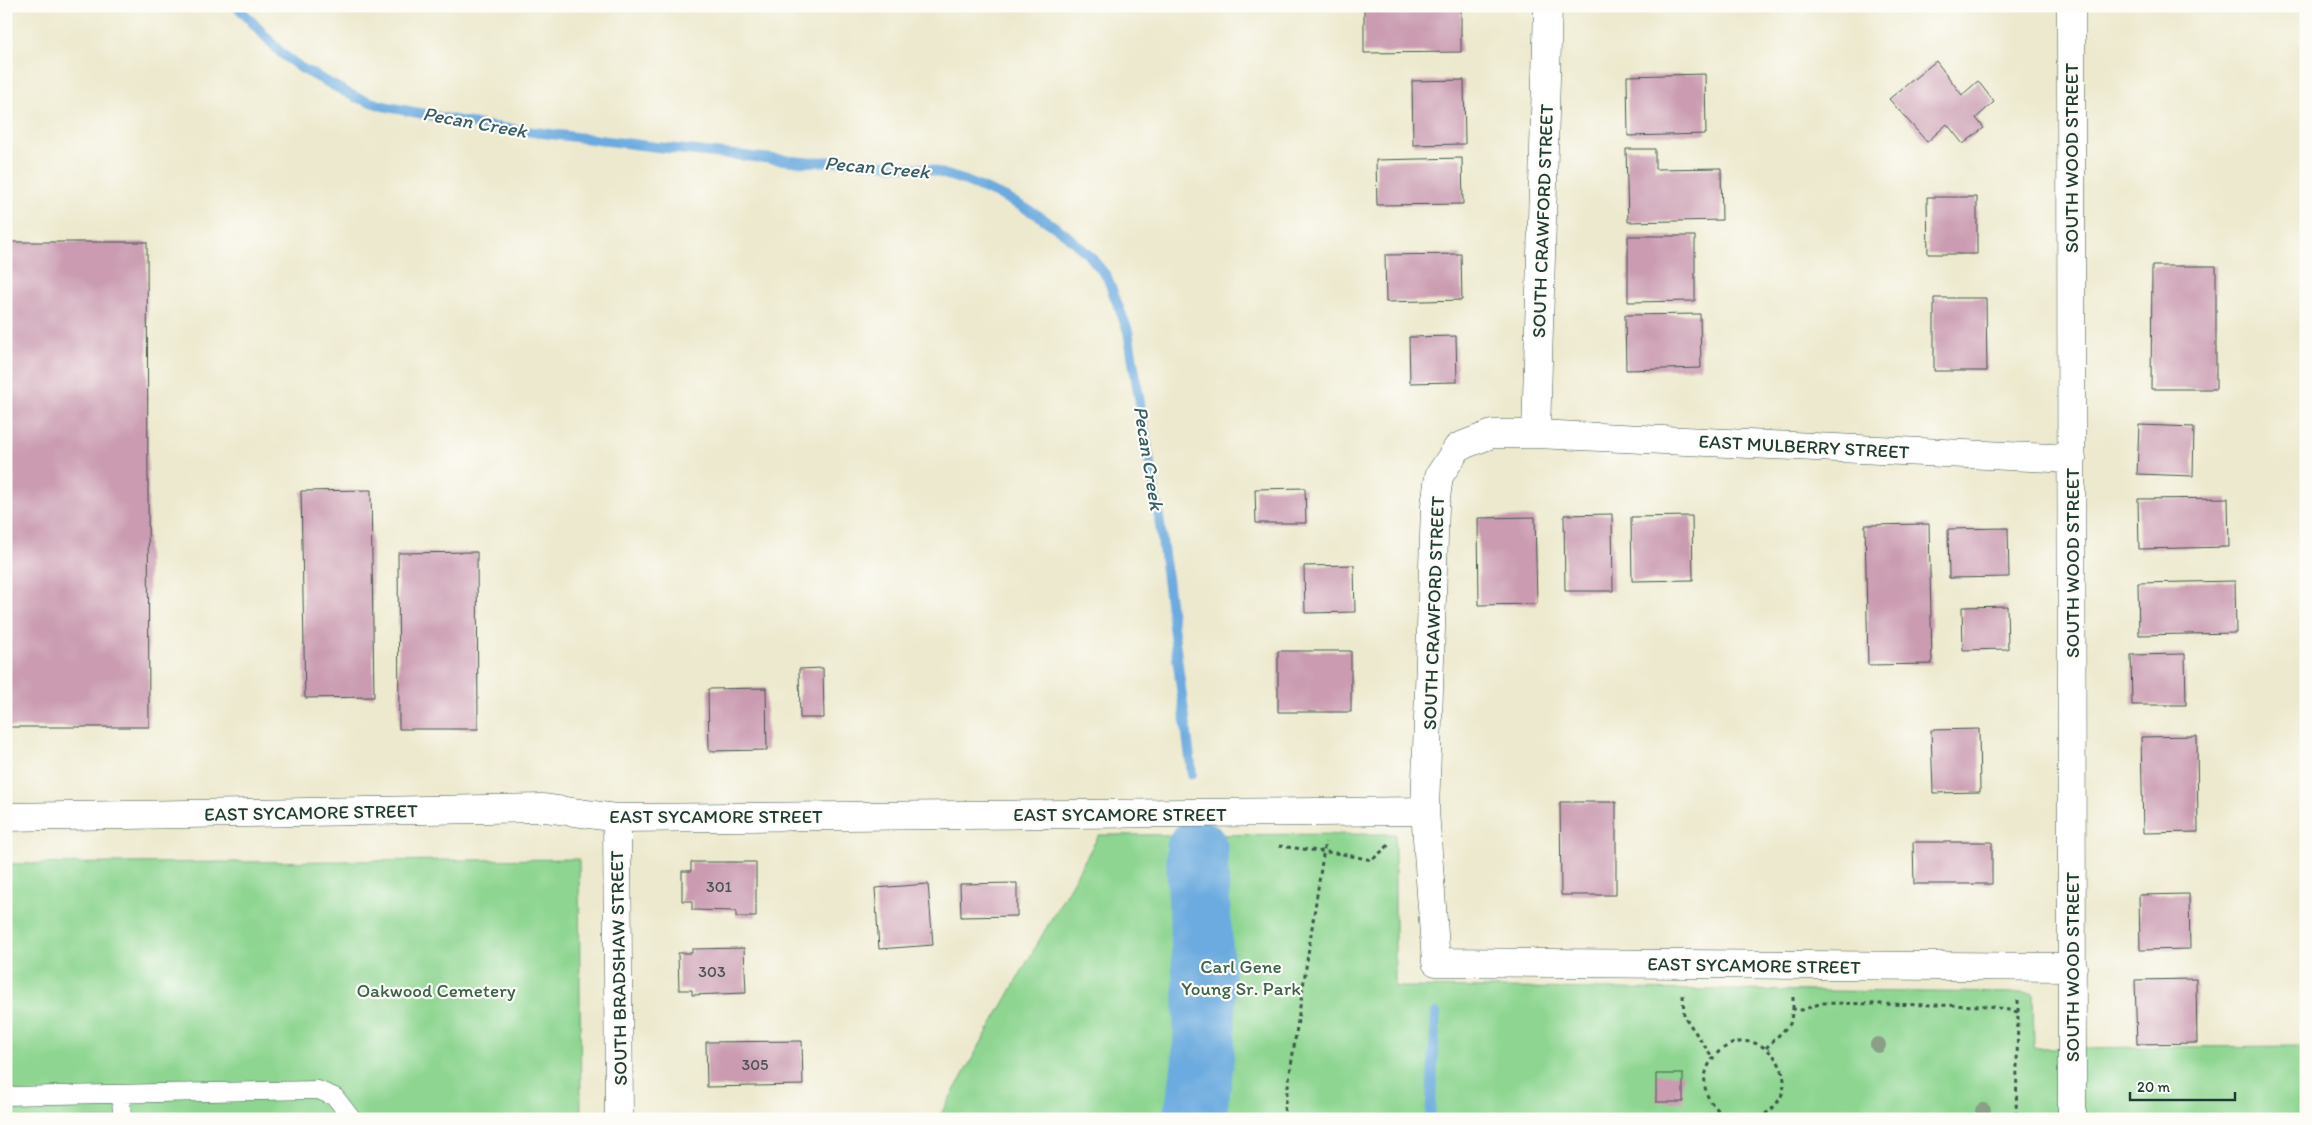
<svg xmlns="http://www.w3.org/2000/svg" width="2312" height="1125" viewBox="0 0 2312 1125" font-family="Itim,sans-serif">
<style>
.green{fill:#8dd590;stroke:#568962}
.lines{fill:none;stroke-linecap:round;stroke-linejoin:round}
.stream{stroke:#6cabdf;stroke-width:10}
.river{stroke:#6cabdf;stroke-width:62}
.building{fill:#ca9bb1}
.service-casing{stroke:#3e574b;stroke-width:19}
.minor-casing{stroke:#3e574b;stroke-width:29}
.path{stroke:#3e574b;stroke-width:3;stroke-dasharray:4 4;stroke-linecap:butt}
.service{stroke:#fff;stroke-width:18}
.minor{stroke:#fff;stroke-width:28}
.tree{fill:#8b9f86}
.labels{text-anchor:middle;stroke-width:4.5;stroke-linejoin:round;paint-order:stroke}
.number-label{font-size:16px;fill:#4a5453}
.street-label{font-size:19px;fill:#1f3d34;stroke:#fdfcf7}
.park-label{font-size:19px;fill:#3a634b;stroke:#fdfcf7}
.water-label{font-size:20px;font-style:italic;fill:#365e67;stroke:#fdfcf7}
</style>
<rect width="100%" height="100%" fill="#fdfcf7"/>
<filter id="ink" filterUnits="userSpaceOnUse"><feTurbulence type="fractalNoise" baseFrequency=".02" numOctaves="2"/><feDisplacementMap in="SourceGraphic" scale="10" xChannelSelector="R" yChannelSelector="G"/><feConvolveMatrix kernelMatrix="1 2 1 2 8 2 1 2 1" color-interpolation-filters="sRGB"/></filter>
<filter id="wash" filterUnits="userSpaceOnUse"><feTurbulence type="fractalNoise" baseFrequency=".0096" numOctaves="4" result="noise"/><feDisplacementMap in="SourceGraphic" scale="20" xChannelSelector="R" yChannelSelector="G"/><feGaussianBlur stdDeviation="1.12" result="paint"/><feColorMatrix in="noise" values="0 0 0 0 0 0 0 0 0 0 0 0 0 0 0 0 0 1.4 0 .05"/><feComposite in="paint" operator="in"/></filter>
<g filter="url(#wash)">
<rect width="100%" height="100%" fill="#ede9ce"/>
<path class="green" d="M1395 834V987L2033 993 2034 1048 2306 1046V1119H938L1099 835Z
M579 859 581 1119H6V864Z"/>
<g class="lines">
<path class="stream" d="M237 6 281 53 301 68 355 97 383 106 485 126 657 147 803 162 848 161 928 169 966 181 1004 197 1036 214 1064 233 1090 256 1107 277 1128 331 1160 524 1192 774
M1430 1119 1436 1013"/>
<path class="river" d="M1193 1119C1216 1032 1198 938 1197 850"/>
</g>
<g id="blocks">
<path class="building" d="M1364 6H1461V52L1364 53Z
M1936 61 1962 95 1978 81 1994 102 1976 118 1984 128 1963 144 1947 124 1927 142 1889 99Z
M1705 74 1706 134 1628 136 1627 76Z
M1464 80 1465 144 1413 145 1412 81Z
M1626 149H1655V169L1721 168 1722 220 1628 222Z
M1462 158 1463 204 1377 205 1376 160Z
M1927 197H1977V254H1928Z
M1628 236H1695V301L1628 302Z
M6 242H147L149 727H6Z
M1461 254 1462 300 1386 302 1385 255Z
M2152 266H2216V389H2151Z
M1934 298H1986L1987 371H1934Z
M1700 314 1701 368 1626 370 1625 315Z
M1456 336 1457 382 1410 383 1409 337Z
M2139 425 2194 427 2193 476 2137 474Z
M1305 488 1306 523H1256L1255 489Z
M371 490 374 697 305 698 301 491Z
M2228 498 2229 547 2139 549 2138 499Z
M1612 514 1613 591H1565L1564 515Z
M1692 516 1693 580 1632 581 1631 517Z
M1535 517 1537 604 1479 605 1478 518Z
M1929 524 1932 664 1868 665 1865 525Z
M2008 528 2009 577 1949 578 1948 529Z
M477 552 478 729H399L398 553Z
M1354 565 1355 612 1305 613 1304 566Z
M2235 581 2236 633 2139 635 2138 583Z
M2007 606 2008 649 1963 650 1962 607Z
M1278 651H1351V712H1278Z
M2185 654 2186 705H2132L2131 655Z
M823 668 824 718H800L799 669Z
M766 688 767 750 709 751 708 689Z
M1979 729 1980 792 1933 793 1931 730Z
M2197 736 2198 832 2143 833 2141 737Z
M1560 802H1616V895H1561Z
M1913 842H1992V884H1914Z
M691 862H756V917H736V911L692 910V901H682V871H691Z
M1017 883V916L961 917 960 884Z
M928 884 933 945 879 949 875 888Z
M2189 894 2190 949 2140 950 2139 895Z
M744 948 746 993 692 995V990H679L678 953H692V949Z
M2196 979 2197 1043 2137 1044 2135 980Z
M802 1041 803 1085 707 1087 706 1042Z
M1656 1074H1683V1102H1656Z"/>
</g>
</g>
<g filter="url(#ink)">
<use href="#blocks" fill-opacity="0" stroke="#3e574b" stroke-width="1"/>
<g class="lines">
<defs>
<path id="service" d="M121 1094 122 1119
M6 1096 318 1090 335 1097 352 1119"/>
<path id="minor" d="M2071 6 2072 1119
M1536 434 1548 6
M2072 459 1536 434H1492L1458 447 1439 476 1435 506 1425 811 1436 962 2073 967
M6 817 544 808 617 818 1425 811
M617 818 619 1119"/>
</defs>
<use href="#service" class="service-casing"/>
<use href="#minor" class="minor-casing"/>
<path class="path" d="M1279 846 1342 854 1372 860 1390 844
M1683 995 1684 1016 1713 1058
M1793 997V1009
M2018 1012V998
M1766 1048 1790 1024 1793 1009 1802 1010 1822 1003 1990 1006 2018 1012 2016 1119
M1283 1119 1325 842
M1732 1119C1669 1088 1729 1013 1771 1053 1778 1060 1783 1070 1784 1080 1785 1099 1772 1111 1757 1119"/>
<use href="#service" class="service"/>
<use href="#minor" class="minor"/>
</g>
<g class="tree">
<circle cx="1878" cy="1045" r="8"/>
<circle cx="1983" cy="1111" r="8"/>
</g>
</g>
<g class="labels">
<g class="number-label">
<text x="719" y="892">301</text>
<text x="712" y="977">303</text>
<text x="755" y="1070">305</text>
</g>
<g class="street-label">
<text transform="translate(2071 158) rotate(-90)" y="7">SOUTH WOOD STREET</text>
<text transform="translate(1542 221) rotate(-88)" y="7">SOUTH CRAWFORD STREET</text>
<text transform="translate(1804 446) rotate(3)" y="7">EAST MULBERRY STREET</text>
<text transform="translate(2072 563) rotate(-90)" y="7">SOUTH WOOD STREET</text>
<text transform="translate(1433 613) rotate(-88)" y="7">SOUTH CRAWFORD STREET</text>
<text transform="translate(311 812) rotate(-1)" y="7">EAST SYCAMORE STREET</text>
<text x="1120" y="821">EAST SYCAMORE STREET</text>
<text x="716" y="823">EAST SYCAMORE STREET</text>
<text transform="translate(1754 965) rotate(1)" y="7">EAST SYCAMORE STREET</text>
<text transform="translate(2072 967) rotate(-90)" y="7">SOUTH WOOD STREET</text>
<text transform="translate(618 968) rotate(-91)" y="7">SOUTH BRADSHAW STREET</text>
</g>
<g class="park-label">
<text x="1241" y="973">Carl Gene<tspan x="1241" dy="22">Young Sr. Park</tspan></text>
<text x="436" y="997">Oakwood Cemetery</text>
</g>
<g class="water-label">
<text transform="translate(475 122) rotate(10)" y="7">Pecan Creek</text>
<text transform="translate(877 167) rotate(5)" y="7">Pecan Creek</text>
<text transform="translate(1149 458) rotate(81)" y="7">Pecan Creek</text>
</g>
</g>
<rect width="2312" height="1125" fill="none" stroke="#fdfcf7" stroke-width="25"/>
<path d="M2130 1092v8h105v-8" fill="none" stroke="#1f3d34" stroke-width="2.5"/>
<text x="2137" y="1092" font-size="15" fill="#1f3d34" stroke="#fdfcf7" stroke-width="4" paint-order="stroke">20 m</text>
</svg>
